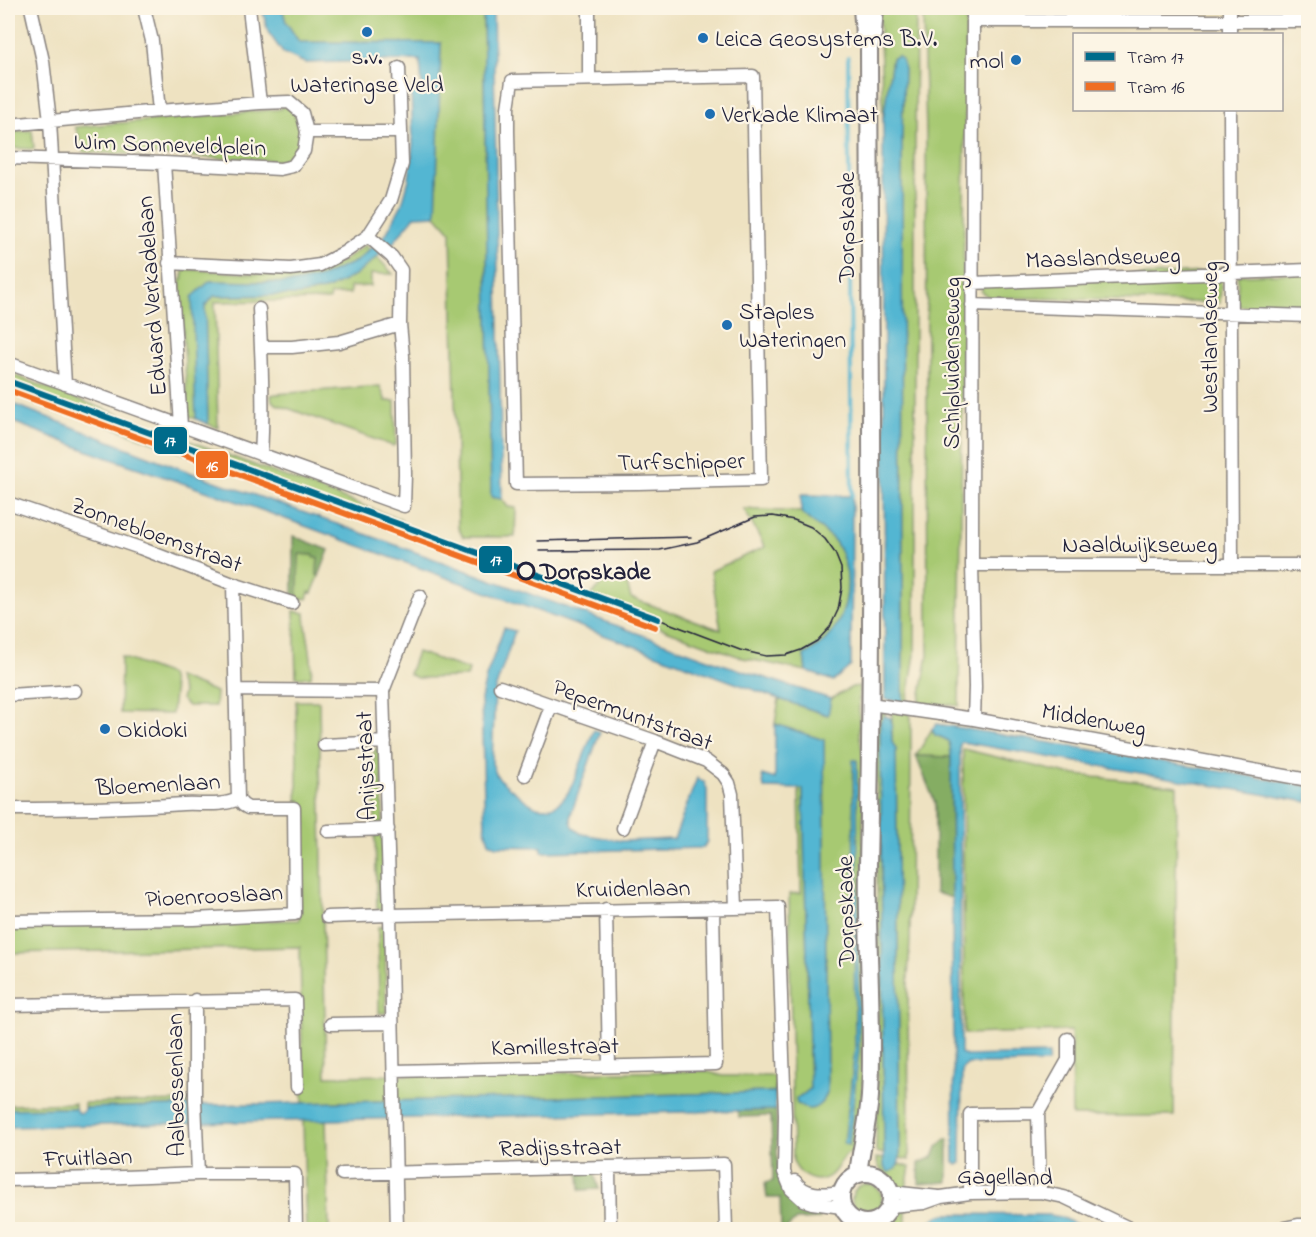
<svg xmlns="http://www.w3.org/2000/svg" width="1316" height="1237" viewBox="0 0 1316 1237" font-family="'Indie Flower',sans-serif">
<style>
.green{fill:#a7c972;stroke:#647656;stroke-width:1.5}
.forest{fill:#85ad64;stroke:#546850;stroke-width:1.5}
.water{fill:#53b6d2;stroke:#3a6c86;stroke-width:1.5}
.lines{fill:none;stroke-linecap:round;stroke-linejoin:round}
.stream{stroke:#53b6d2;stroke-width:4}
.minor-casing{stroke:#88827e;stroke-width:15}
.secondary-casing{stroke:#88827e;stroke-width:20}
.minor{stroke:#fff;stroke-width:12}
.secondary{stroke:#fff;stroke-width:16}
.tram{stroke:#22223b;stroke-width:1.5}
.tram-1-casing{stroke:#fcf5e5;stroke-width:10}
.tram-2-casing{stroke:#fcf5e5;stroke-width:10}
.tram-1{stroke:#006b8b;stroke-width:6}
.tram-2{stroke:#ef6e23;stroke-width:6}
.poi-dot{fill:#1f6fb2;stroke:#fcf5e5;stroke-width:2}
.stop-dot{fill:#fcf5e5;stroke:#22223b;stroke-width:3}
.labels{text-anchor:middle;stroke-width:4.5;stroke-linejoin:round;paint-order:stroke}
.poi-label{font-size:24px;fill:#22223b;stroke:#fcf5e5;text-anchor:start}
.street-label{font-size:24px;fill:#22223b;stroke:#fcf5e5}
.stop-label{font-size:24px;font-weight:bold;fill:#22223b;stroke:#fcf5e5;text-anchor:start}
.line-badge{stroke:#fcf5e5;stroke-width:2}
.badge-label{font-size:16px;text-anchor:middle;font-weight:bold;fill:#fff}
</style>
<rect width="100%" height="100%" fill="#fcf5e5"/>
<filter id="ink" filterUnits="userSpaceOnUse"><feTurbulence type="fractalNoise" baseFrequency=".0167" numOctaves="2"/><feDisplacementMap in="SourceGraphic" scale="12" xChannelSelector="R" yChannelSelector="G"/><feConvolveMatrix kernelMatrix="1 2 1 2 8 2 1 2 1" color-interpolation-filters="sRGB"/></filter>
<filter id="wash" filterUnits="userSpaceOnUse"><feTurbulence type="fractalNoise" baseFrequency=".008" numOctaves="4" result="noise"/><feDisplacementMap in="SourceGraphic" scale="24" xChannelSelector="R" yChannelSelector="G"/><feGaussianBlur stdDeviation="1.35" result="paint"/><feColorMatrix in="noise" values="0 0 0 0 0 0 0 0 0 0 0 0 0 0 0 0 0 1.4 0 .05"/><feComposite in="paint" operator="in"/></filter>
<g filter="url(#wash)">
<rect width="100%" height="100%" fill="#eee2c1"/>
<path class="green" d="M282 8H483L491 497 502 499 508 507 516 508 515 537H463L458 527 451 232 436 215 441 43 299 42 286 22Z
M879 8H916L915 133V655L907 703 903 702 902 133 904 69 902 60 898 57 892 58 883 120Z
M926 16 964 17 966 21 959 706 944 704 919 705 928 655 926 133 923 18Z
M282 106C287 107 291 108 294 113 302 125 302 160 285 164L284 161 84 152 80 149 79 136 75 127 281 109Z
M32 130 34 149 8 148V133Z
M365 245 369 250 357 261 321 277 293 283 210 281 193 297 196 419 188 416 180 280 183 279V269L289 276 321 271 345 260Z
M377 257 393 274H371V286L350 287V294L330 295 329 300 215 302 218 428 208 424 205 306 214 296 300 295 328 289 357 274Z
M1222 271 1220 303 989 297 981 292 983 284Z
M1308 273V307L1237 306 1238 275Z
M8 373 401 520 400 528 397 531 8 389Z
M380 386 386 401H395L396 444 393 446 276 404 272 401 271 395 276 394Z
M744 509 801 512C811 524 827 530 836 543 856 576 849 620 820 645 816 649 810 652 804 655L806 671 743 658 586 601 607 578 625 577 631 598 721 630 711 571 765 547Z
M299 554 314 555 318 557 317 575 319 576 312 593 309 592 307 599 302 598 301 602 297 600Z
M294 611 305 613C305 634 314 655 311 677H296Z
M417 652 469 670 467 677 417 678 409 674Z
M121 657 170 675 174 692 172 714 120 713Z
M177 677 216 692 215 706H188L181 699 183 693Z
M859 686V732L863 756V1080L858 1151 845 1155C840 1161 838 1169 831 1175 817 1186 799 1177 793 1161L789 894 801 893 799 788H803L810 1089 800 1097 797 1098 801 1104 813 1108C821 1104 825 1100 827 1092L824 740 775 724 779 699 827 715 831 699 852 687Z
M296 701H319L326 1076 705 1071 723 1076H775V1092L303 1103 300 947 8 953V926L299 920Z
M886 712 885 716 883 717 880 722 884 1154 876 1152 878 1011 876 721 881 713Z
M892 712 909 713 911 717 910 940 908 978 909 1160 900 1158 896 749 892 742Z
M932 729 935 735C951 740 950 741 951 757L916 756Z
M374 749H381L383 823 375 824Z
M963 749 1068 774 1177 786 1174 1116H1072L1071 1031 964 1034Z
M375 835H383L384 908 377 909Z
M385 926 386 1013H379L378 927Z
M188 1101V1105L84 1108V1103Z
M75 1103V1108L8 1109V1105Z
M303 1120H326L329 1229H306Z
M876 1158 884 1159V1167L899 1165V1164L910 1167 906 1189C892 1185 879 1173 876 1158Z
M852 1199a15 15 0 1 1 30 0a15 15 0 1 1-30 0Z
M906 1209V1229H898L897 1228 879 1230 894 1214Z"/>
<path class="forest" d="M293 536 329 550 319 576 317 575 318 558H314V555L299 554 297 600 293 599Z
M916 756 951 757 952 898 935 893V803Z
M776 1110 778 1178 784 1190 789 1198 805 1206 820 1208V1219L796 1220 786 1229H781L780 1198H767L765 1183 773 1181 771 1116 739 1117 738 1111Z
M946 1139H948V1182L919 1184V1163L933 1157 937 1147Z
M594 1172 599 1189 580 1190 579 1173Z"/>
<path class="water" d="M262 8H282L286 22 299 42 441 43 436 215 415 216 393 243 357 274 328 289 300 295 214 296 205 306 208 424 196 419 192 297 210 281 293 283 321 277 357 261 386 234 402 204 409 179 413 143 411 89 422 88 420 60 305 63 283 53 268 32Z
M483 8H493L502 499 491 497Z
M898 56 902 60 904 69 902 133 903 702 885 699 883 120 892 58Z
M8 402 192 473 382 540 719 663 831 699 828 715 779 699 250 506 91 452 8 420Z
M801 495 852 496 851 666 833 681 806 671 804 655C810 652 816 649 820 645 849 620 856 576 836 543 827 530 811 524 801 512Z
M504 628 515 631 495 690 492 763 496 774 499 779C509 787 526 803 537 807 564 814 573 784 580 765 585 753 589 742 594 730L600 732 571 814C570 824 573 829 582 834L622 841 674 839 697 778 704 782 707 789V841L704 847 702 848 542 852V847L496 846 489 842 485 829 481 699 486 677Z
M885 716 891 718 892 742 896 749 900 1156C899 1164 897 1171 888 1172L884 1167V1151L880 722 883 717Z
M775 724 824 740 827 1092C825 1101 815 1112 805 1108 802 1106 800 1104 797 1104L796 1098 800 1097 810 1089 803 789 764 788 762 775 775 779Z
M937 724 1308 786V802L962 742 960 744 961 1053 966 1056 1049 1054 1048 1063 968 1064 962 1069 961 1163 957 1165 954 1162 951 757C950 741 951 740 935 735L932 729Z
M853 760H857L859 1049 849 1145 844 1144 855 1049Z
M775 1092 776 1110 8 1127V1109L75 1108 77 1112 80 1113 84 1111V1108Z
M946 1214 1050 1215 1060 1217 1087 1229H1065L1050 1225 947 1226H943L938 1229H925C929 1221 937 1215 946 1214Z"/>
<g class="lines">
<path class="stream" d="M848 57 852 496"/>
</g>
</g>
<g filter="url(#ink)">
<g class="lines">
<defs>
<path id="minor" d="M31 8 43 61 50 121 65 384
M144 8 152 41 159 111
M249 8 260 103
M973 21H1308
M1230 34V8
M753 76 761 480 638 483 516 484 508 131V108L512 81Z
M589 78V8
M1230 110 1232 565
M8 125 159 111 260 103 289 102 302 113 307 132 304 151 293 166 280 169 164 163 8 158
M307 132H401
M164 163 181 426
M169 263 291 269 320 265 345 252 368 236 391 200 402 164 399 68
M972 283 1308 270
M972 305 1308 316
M259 309C262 358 264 407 261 455
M261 347H292L339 342 400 324
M8 363 404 506 405 474 403 356 400 324 401 270 392 257 368 236
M8 503 140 548 233 584 292 603
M972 565H1308
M233 584 238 799
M500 687 655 741 706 761 723 774 729 783 732 794 736 908
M236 690 383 691 390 915 327 917
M383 691 420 596
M8 695 75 691
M870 704 974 719 1308 780
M974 719 975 687 972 565 973 21V14L977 8
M324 745 385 742
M525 775 551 706
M8 809C66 809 125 808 183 804 201 803 221 807 238 799
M623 828 655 741
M328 831 388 829
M606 909 609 1066
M8 921 194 919 295 914 294 808H248L243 805 238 799
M195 1000V1099L198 1174
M8 1005 295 1000 297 1087
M331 1024 392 1023
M394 1071 716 1064 713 908
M609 1168 610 1230
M342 1174 724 1164 726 1230
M8 1180 99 1178 198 1174H295L296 1230
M795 1181C805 1197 825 1194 842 1192
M890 1192 939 1197
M1040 1192 1038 1113 1068 1060V1039
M970 1193V1114L1038 1113
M890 1206 924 1203 941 1197 970 1193 1040 1192 1064 1197 1133 1230
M397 1230 390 915 778 907 785 1115 784 1172 791 1189 803 1200 812 1203 842 1207
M1275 1230 1298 1225H1308"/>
<path id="secondary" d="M862 8 864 35 866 39
M841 1198a25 25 0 1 1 50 0a25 25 0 1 1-50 0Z
M858 1174C861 1148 868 1123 870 1096 874 1019 866 941 868 864 874 592 870 319 869 47L873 34 875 8"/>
</defs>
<use href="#minor" class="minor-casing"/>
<use href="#secondary" class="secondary-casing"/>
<use href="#minor" class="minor"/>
<use href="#secondary" class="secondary"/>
<path class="tram" d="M537 541 691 537
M539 551 660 550 697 542 755 517 773 516 794 520 811 527 825 539 835 553 841 568 842 588 838 610 830 627 817 641 801 650 786 655 766 656 740 650 658 619"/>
<defs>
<path id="tram-1" d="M8 381 658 619"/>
<path id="tram-2" d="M8 390 655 627"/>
</defs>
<use href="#tram-1" class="tram-1-casing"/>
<use href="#tram-2" class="tram-2-casing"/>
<use href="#tram-1" class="tram-1"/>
<use href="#tram-2" class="tram-2"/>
</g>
</g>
<g class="poi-dot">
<circle cx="367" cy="32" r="6"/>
<circle cx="703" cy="38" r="6"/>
<circle cx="1016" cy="60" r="6"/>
<circle cx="710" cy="114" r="6"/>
<circle cx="727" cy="325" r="6"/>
<circle cx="105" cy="729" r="6"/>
</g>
<circle class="stop-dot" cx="526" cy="571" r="8"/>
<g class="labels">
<g class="poi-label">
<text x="715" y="46">Leica Geosystems B.V.</text>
<text x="367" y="64" text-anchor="middle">s.v.<tspan x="367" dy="28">Wateringse Veld</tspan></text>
<text x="1004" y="68" text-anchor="end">mol</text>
<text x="722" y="122">Verkade Klimaat</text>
<text x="739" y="319">Staples<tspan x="739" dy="28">Wateringen</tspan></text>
<text x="117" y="737">Okidoki</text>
</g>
<g class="street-label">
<text transform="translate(170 144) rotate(2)" y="8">Wim Sonneveldplein</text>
<text transform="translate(846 227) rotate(-90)" y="8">Dorpskade</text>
<text transform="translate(1103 257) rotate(-2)" y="8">Maaslandseweg</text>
<text transform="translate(151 296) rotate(-94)" y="8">Eduard Verkadelaan</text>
<text transform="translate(1209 337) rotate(-90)" y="8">Westlandseweg</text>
<text transform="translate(951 363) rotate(-90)" y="8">Schipluidenseweg</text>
<text transform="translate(681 461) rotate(-1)" y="8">Turfschipper</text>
<text transform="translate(157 534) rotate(20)" y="8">Zonnebloemstraat</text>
<text x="1140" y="552">Naaldwijkseweg</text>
<text transform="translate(633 714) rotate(20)" y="8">Pepermuntstraat</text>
<text transform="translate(1094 719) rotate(10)" y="8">Middenweg</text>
<text transform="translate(365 766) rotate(-92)" y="8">Anijsstraat</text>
<text transform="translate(158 784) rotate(-3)" y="8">Bloemenlaan</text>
<text transform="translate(633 888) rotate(-1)" y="8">Kruidenlaan</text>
<text transform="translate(214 895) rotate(-3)" y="8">Pioenrooslaan</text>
<text transform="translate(845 911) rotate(-91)" y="8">Dorpskade</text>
<text transform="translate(555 1046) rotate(-1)" y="8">Kamillestraat</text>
<text transform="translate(175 1085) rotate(-91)" y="8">Aalbessenlaan</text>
<text transform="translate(560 1147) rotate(-1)" y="8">Radijsstraat</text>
<text transform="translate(88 1157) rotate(-2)" y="8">Fruitlaan</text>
<text transform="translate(1005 1176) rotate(1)" y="8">Gagelland</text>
</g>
<g class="stop-label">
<text x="540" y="579">Dorpskade</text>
</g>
</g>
<g class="line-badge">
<rect x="153" y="426" width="35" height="29" rx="6" fill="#006b8b"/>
<rect x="195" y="450" width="34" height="29" rx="6" fill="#ef6e23"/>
<rect x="478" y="545" width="35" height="29" rx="6" fill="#006b8b"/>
</g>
<g class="badge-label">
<text x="170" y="446">17</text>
<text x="212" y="471">16</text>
<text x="496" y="565">17</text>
</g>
<rect width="1316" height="1237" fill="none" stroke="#fcf5e5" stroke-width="30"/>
<rect x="1073" y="33" width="210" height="78" fill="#fcf5e5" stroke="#a5a1a1" stroke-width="1.5"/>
<rect x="1085" y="52" width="30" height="9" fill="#006b8b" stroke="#a5a1a1" stroke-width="1.5"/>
<text x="1127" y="63" font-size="18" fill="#22223b">Tram 17</text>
<rect x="1085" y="82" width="30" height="9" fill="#ef6e23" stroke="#a5a1a1" stroke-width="1.5"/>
<text x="1127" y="93" font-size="18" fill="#22223b">Tram 16</text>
</svg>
